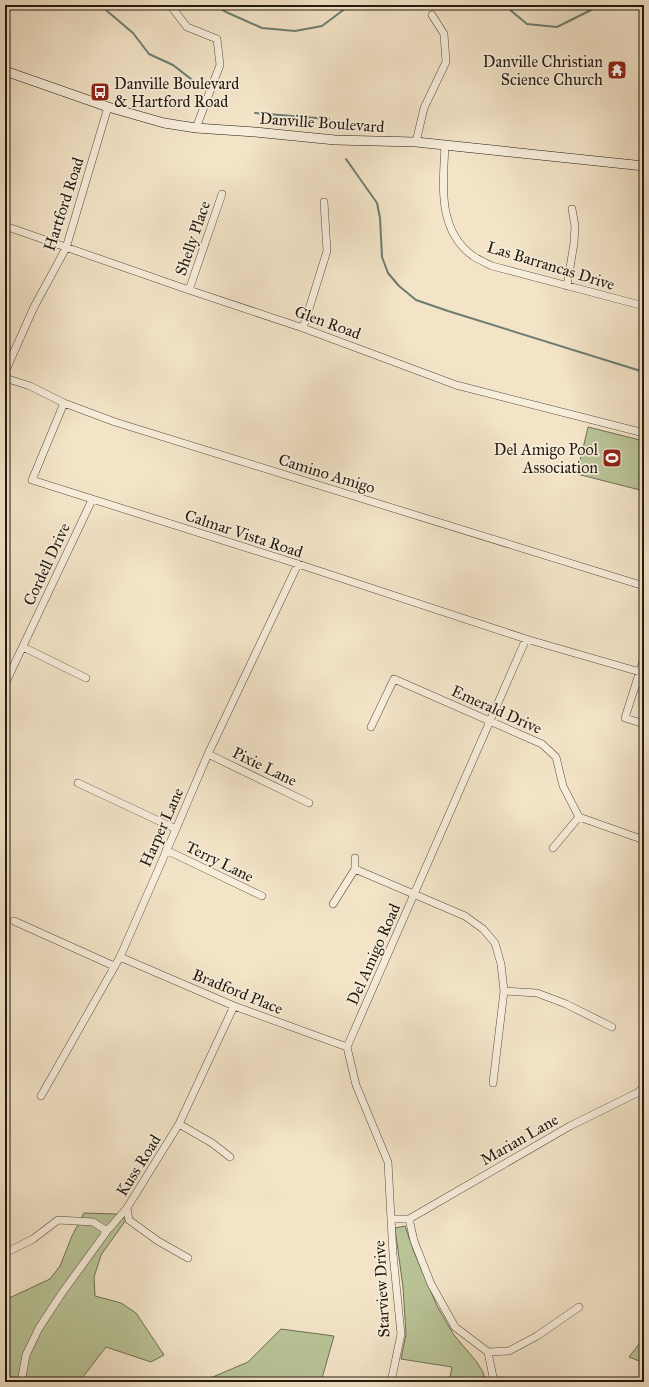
<svg xmlns="http://www.w3.org/2000/svg" width="649" height="1387" viewBox="0 0 649 1387" font-family="'IM FELL Great Primer',serif">
<style>
.green{fill:#b9c497;stroke:#6e6f53}
.lines{fill:none;stroke-linecap:round;stroke-linejoin:round}
.stream{stroke:#6c7d70;stroke-width:2}
.street-casing{stroke:#564c3d;stroke-width:8}
.secondary-casing{stroke:#221a0f;stroke-width:10}
.street{stroke:#f7eddb;stroke-width:7}
.secondary{stroke:#f7eddb;stroke-width:9}
.labels{text-anchor:middle;stroke-width:3.5;stroke-linejoin:round;paint-order:stroke}
.poi-label{font-size:16px;fill:#221a0f;stroke:#f7eddb;text-anchor:end}
.street-label{font-size:16px;fill:#221a0f;stroke:#f7eddb}
</style>
<rect width="100%" height="100%" fill="#f3e4c8"/>
<filter id="stains"><feTurbulence type="fractalNoise" baseFrequency=".005" numOctaves="4"/><feColorMatrix values="0 0 0 0 .2 0 0 0 0 .09 0 0 0 0 .02 0 0 0 .5 -.17"/></filter>
<radialGradient id="worn" r=".72"><stop offset=".6" stop-color="#630" stop-opacity="0"/><stop offset="1" stop-color="#630" stop-opacity=".3"/></radialGradient>
<path class="green" d="M588 427 644 441V491L577 474Z
M84 1213 117 1214 126 1220 101 1255 94 1277 95 1296 121 1303 136 1313 164 1355 151 1362 106 1347 79 1382H5V1300L50 1279 60 1266 72 1236Z
M405 1226 414 1252 437 1306 454 1335 476 1361 483 1372 486 1382H449L452 1367 401 1359 406 1334 403 1287 395 1228Z
M281 1329 334 1336 321 1382H201L248 1362Z
M644 1342V1363L629 1357 639 1344Z"/>
<g class="lines">
<path class="stream" d="M100 5 133 33 149 54 173 65 200 86
M214 5 226 12 262 28 295 31 322 26 346 8V5
M504 5 527 24 557 27 595 8 604 5
M255 113 329 119
M346 159 377 203 380 218 382 257 388 273 399 286 416 300 448 311 644 372"/>
<defs>
<path id="street" d="M170 5 187 27 217 39 220 65 196 128
M416 142 424 108 446 62 444 34 432 15
M445 146C443 184 437 230 473 256 479 260 486 263 492 266L644 306
M5 226 189 290 303 328 456 385 644 433
M567 286 574 243 575 226 572 209
M189 290 222 194
M303 328 327 251 324 202
M5 372 34 307 66 248 108 107
M5 378 30 386 64 403 115 422 644 586
M64 403 32 480 298 564 526 639
M23 647 86 678
M644 658 625 718 644 724
M5 684 92 500
M371 727 394 679 542 744 556 757 563 786 579 817 644 840
M208 754 309 803
M78 783 176 829
M553 848 579 817
M166 850 262 896
M355 869 465 916 483 929 495 943 501 964 504 991 493 1083
M333 904 355 869V858
M14 921 114 966
M120 957 234 1006 347 1047
M504 991 537 993 566 1004 612 1027
M41 1096 120 957 176 829 208 754 298 564
M179 1124 212 1143 230 1157
M127 1208 129 1220 158 1241 188 1258
M409 1219 570 1126 637 1093 644 1087
M5 1253 33 1239 58 1220 93 1222 107 1231
M488 1352 509 1351 537 1336 579 1307
M23 1382 22 1377 26 1355 39 1328 62 1293 107 1231 127 1208 179 1124 234 1006
M391 1382 401 1334 393 1254 391 1219
M494 1382 488 1352 455 1327 431 1284 414 1241 409 1219H391L388 1162 356 1085 347 1047 526 639 640 672"/>
<path id="secondary" d="M5 71 108 107 164 123 196 128 255 132 335 140 416 142 644 166"/>
</defs>
<use href="#street" class="street-casing"/>
<use href="#secondary" class="secondary-casing"/>
<use href="#street" class="street"/>
<use href="#secondary" class="secondary"/>
</g>
<defs>
<symbol id="temple-square" viewBox="-11 -11 22 22"><rect x="-9" y="-9" width="18" height="18" rx="4" fill="#8f2418" stroke="#f7eddb"/><path d="M0-6L5-2H3V0L6.5 2.5H4V6H1.5V3h-3V6H-4V2.5H-6.5L-3 0V-2H-5Z" fill="#fff"/></symbol>
<symbol id="bus-square" viewBox="-11 -11 22 22"><rect x="-9" y="-9" width="18" height="18" rx="4" fill="#8f2418" stroke="#f7eddb"/><path d="M-5-6H5V4H4V6H2V4H-2V6H-4V4H-5ZM-3.5-4V0h7V-4ZM-3.5 1.2v1.5H-2V1.2ZM2 1.2v1.5H3.5V1.2Z" fill="#fff"/></symbol>
<symbol id="stadium-square" viewBox="-11 -11 22 22"><rect x="-9" y="-9" width="18" height="18" rx="4" fill="#8f2418" stroke="#f7eddb"/><path d="M0-5a6.5 5 0 1 0 0 10a6.5 5 0 1 0 0-10ZM-3.5-1.8h7v3.6h-7Z" fill="#fff"/></symbol>
</defs>
<g fill-rule="evenodd">
<use href="#temple-square" x="606" y="59" width="22" height="22"/>
<use href="#bus-square" x="89" y="81" width="22" height="22"/>
<use href="#stadium-square" x="601" y="447" width="22" height="22"/>
</g>
<g class="labels">
<g class="poi-label">
<text x="603" y="67">Danville Christian<tspan x="603" dy="18">Science Church</tspan></text>
<text x="114" y="89" text-anchor="start">Danville Boulevard<tspan x="114" dy="18">&amp; Hartford Road</tspan></text>
<text x="598" y="455">Del Amigo Pool<tspan x="598" dy="18">Association</tspan></text>
</g>
<g class="street-label">
<text transform="translate(322 122) rotate(4)" y="6">Danville Boulevard</text>
<text transform="translate(63 204) rotate(-72)" y="6">Hartford Road</text>
<text transform="translate(192 238) rotate(-71)" y="6">Shelly Place</text>
<text transform="translate(551 265) rotate(17)" y="6">Las Barrancas Drive</text>
<text transform="translate(328 322) rotate(20)" y="6">Glen Road</text>
<text transform="translate(327 473) rotate(17)" y="6">Camino Amigo</text>
<text transform="translate(244 533) rotate(18)" y="6">Calmar Vista Road</text>
<text transform="translate(46 564) rotate(-65)" y="6">Cordell Drive</text>
<text transform="translate(497 709) rotate(24)" y="6">Emerald Drive</text>
<text transform="translate(265 766) rotate(26)" y="6">Pixie Lane</text>
<text transform="translate(161 827) rotate(-66)" y="6">Harper Lane</text>
<text transform="translate(220 861) rotate(26)" y="6">Terry Lane</text>
<text transform="translate(373 954) rotate(-66)" y="6">Del Amigo Road</text>
<text transform="translate(238 991) rotate(22)" y="6">Bradford Place</text>
<text transform="translate(519 1139) rotate(-30)" y="6">Marian Lane</text>
<text transform="translate(138 1165) rotate(-58)" y="6">Kuss Road</text>
<text transform="translate(381 1289) rotate(-93)" y="6">Starview Drive</text>
</g>
</g>
<rect width="649" height="1387" fill="none" stroke="#f3e4c8" stroke-width="20"/>
<rect x="6" y="6" width="637" height="1375" fill="none" stroke="#221a0f" stroke-width="2"/>
<rect x="10" y="10" width="629" height="1367" fill="none" stroke="#221a0f"/>
<rect width="100%" height="100%" filter="url(#stains)"/>
<rect width="100%" height="100%" fill="url(#worn)"/>
</svg>
